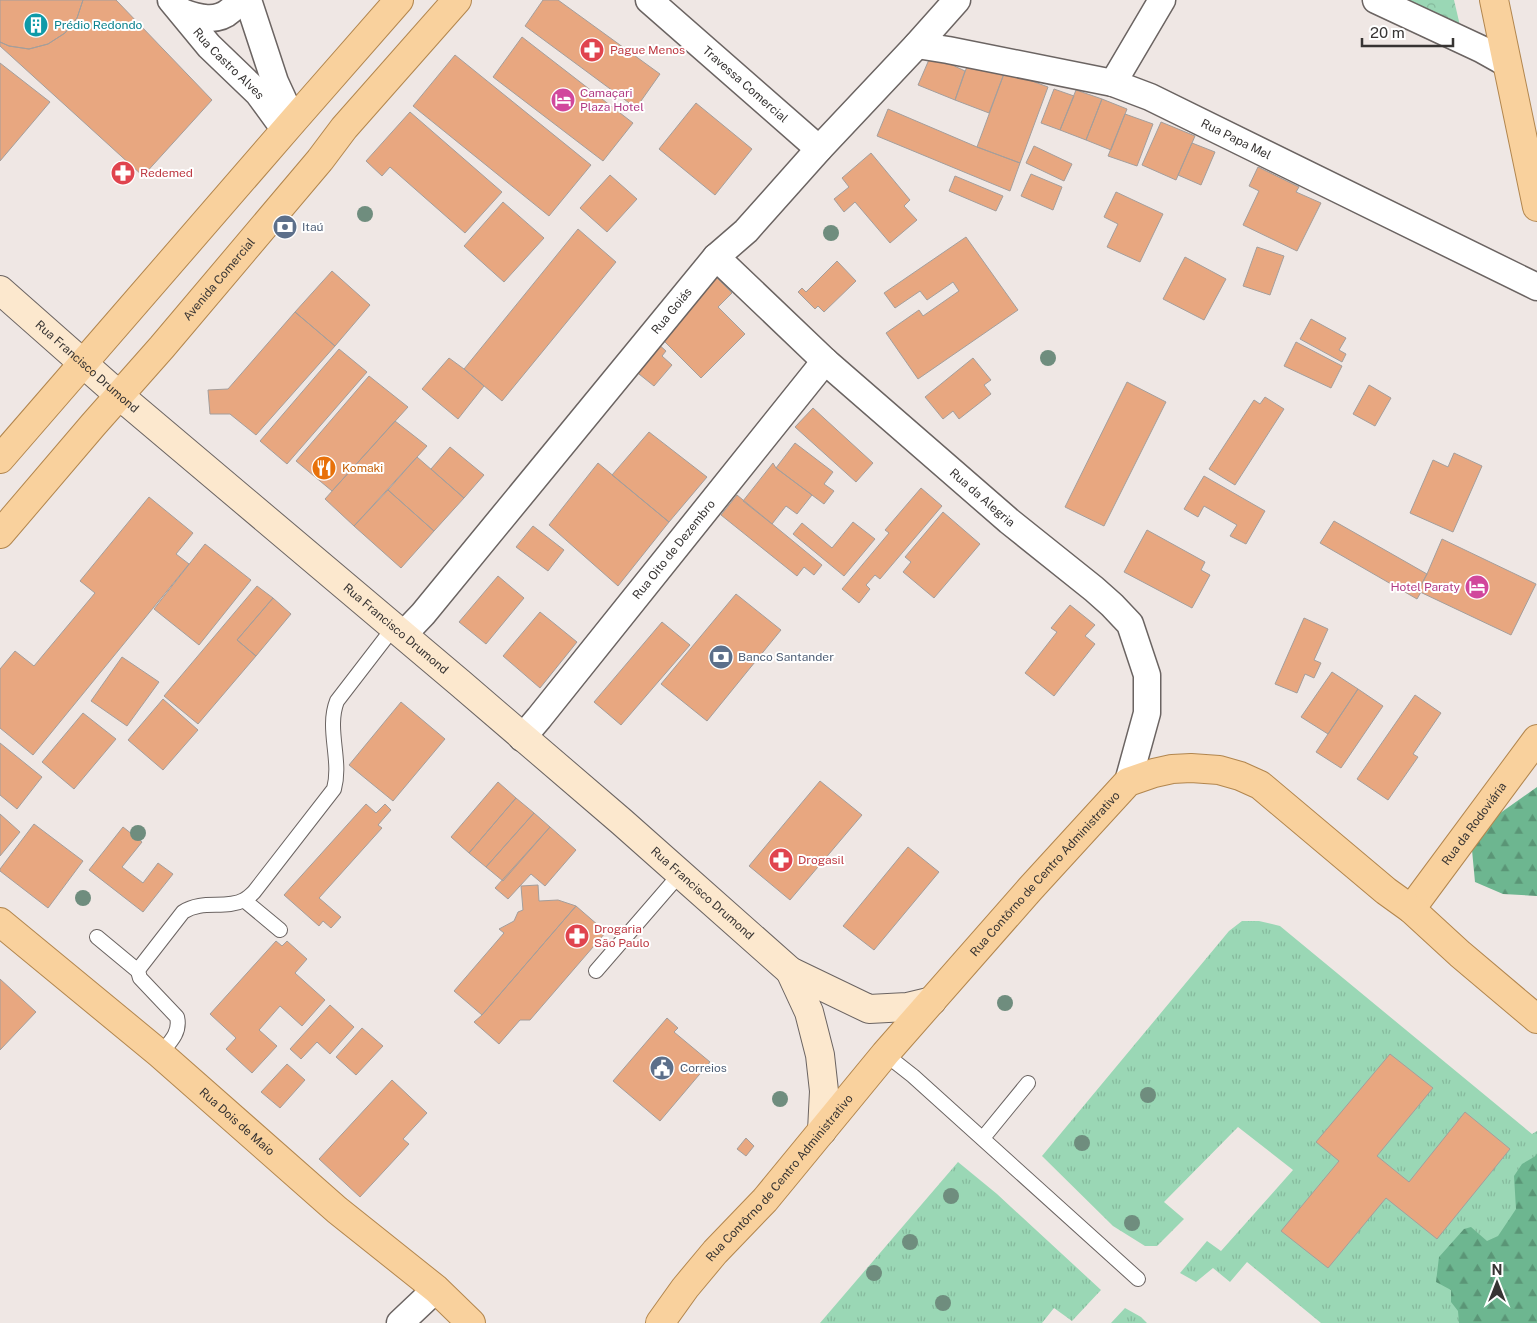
<svg xmlns="http://www.w3.org/2000/svg" width="1537" height="1323" viewBox="0 0 1537 1323" font-family="'Public Sans',sans-serif">
<style>
.grass{fill:url(#grass-tufts)}
.forest{fill:url(#forest-firs)}
.park{fill:url(#park-crowns)}
.building{fill:#e8a780;stroke:#a49e9b}
.lines{fill:none;stroke-linecap:round;stroke-linejoin:round}
.lane-casing{stroke:#6b6462;stroke-width:16}
.street-casing{stroke:#6b6462;stroke-width:29}
.secondary-casing{stroke:#6b6462;stroke-width:30}
.primary-casing{stroke:#b2864e;stroke-width:30}
.lane{stroke:#fff;stroke-width:14}
.street{stroke:#fff;stroke-width:26}
.secondary{stroke:#fce8ce;stroke-width:28}
.primary{stroke:#f9d19d;stroke-width:28}
.tree{fill:#6f8d7e}
.labels{text-anchor:middle;stroke-width:4;stroke-linejoin:round;paint-order:stroke}
.culture-label{font-size:12px;fill:#0d838f;stroke:#fff;text-anchor:start}
.health-label{font-size:12px;fill:#be3a42;stroke:#fff;text-anchor:start}
.street-label{font-size:12px;fill:#373433;stroke:#fff}
.hotel-label{font-size:12px;fill:#b23c85;stroke:#fff;text-anchor:start}
.service-label{font-size:12px;fill:#4e5e75;stroke:#fff;text-anchor:start}
.food-label{font-size:12px;fill:#c56008;stroke:#fff;text-anchor:start}
</style>
<defs>
<pattern id="grass-tufts" width="24" height="20" patternUnits="userSpaceOnUse" patternTransform="scale(1.25)"><rect width="24" height="20" fill="#9ad7b5"/><path d="M3 7l-1-3M5 7V3M7 7l1-3M15 17l-1-3M17 17v-4M19 17l1-3" fill="none" stroke="#85b99c"/></pattern>
<pattern id="forest-firs" width="22" height="20" patternUnits="userSpaceOnUse" patternTransform="scale(1.25)"><rect width="22" height="20" fill="#6db690"/><path d="M5 1l3.5 6h-7zM16 11l3.5 6h-7z" fill="#5a9576"/></pattern>
<pattern id="park-crowns" width="20" height="18" patternUnits="userSpaceOnUse" patternTransform="scale(1.25)"><rect width="20" height="18" fill="#9ad7b5"/><path d="M2 6a3 3 0 1 1 6 0M12 15a3 3 0 1 1 6 0" fill="none" stroke="#85b99c"/></pattern>
</defs>
<rect width="100%" height="100%" fill="#efe7e4"/>
<path class="grass" d="M1242 921H1259L1280 926 1532 1134 1537 1131V1323H1321L1247 1262 1230 1282 1213 1268 1196 1282 1180 1273 1207 1241 1221 1251 1293 1170 1238 1127 1164 1202 1184 1219 1157 1246H1145L1113 1226 1042 1156 1229 931Z
M958 1162 997 1194 1101 1290 1072 1321 1054 1308 1042 1323H820Z
M1125 1308 1141 1317 1147 1323H1111Z"/>
<path class="forest" d="M1537 787V896L1503 894 1475 882 1472 850 1489 821Z
M1537 1154V1323H1459L1458 1311 1451 1302V1290L1436 1282 1439 1257 1464 1229 1471 1227 1487 1241 1498 1236 1516 1209 1514 1176 1522 1164 1534 1157Z"/>
<path class="park" d="M1400 0H1454L1461 30Z"/>
<path class="building" d="M0 0H83L77 18 65 33 48 44 29 49 9 46 0 42Z
M83 0H116L212 100 143 176 0 46V42L9 46 29 49 48 44 65 33 77 18Z
M543 0H558L660 74 636 108 525 26Z
M522 37 633 123 603 161 493 77Z
M455 55 591 165 549 216 413 106Z
M931 55 965 71 955 100 918 85Z
M970 58 1005 71 989 113 955 100Z
M0 63 50 102 0 161Z
M1005 71 1048 87 1020 163 977 147Z
M1054 89 1074 96 1060 130 1041 123Z
M1076 90 1102 99 1086 140 1060 130Z
M1102 99 1127 109 1111 150 1086 140Z
M696 103 752 149 715 195 659 149Z
M888 109 977 147 1020 163 1010 191 877 136Z
M410 112 502 192 465 233 390 167 382 176 366 161Z
M1125 114 1153 124 1137 166 1108 156Z
M1161 122 1195 136 1176 180 1142 165Z
M1192 143 1215 152 1201 185 1178 175Z
M1034 146 1072 164 1064 181 1026 163Z
M871 153 910 200 904 206 917 220 890 243 855 202 844 212 834 199 849 187 842 178Z
M1258 167 1299 187 1296 192 1321 203 1297 251 1243 225 1259 191 1249 186Z
M1031 174 1062 187 1053 210 1021 196Z
M610 175 637 199 607 232 580 208Z
M955 176 1003 196 996 211 949 191Z
M1116 192 1163 214 1140 262 1107 247 1118 224 1104 217Z
M503 202 544 238 504 282 464 246Z
M578 229 616 262 502 401 464 369Z
M966 237 1018 310 918 379 886 333 919 310 923 316 959 291 953 282 927 300 920 291 895 308 884 293Z
M1257 247 1284 256 1270 295 1243 286Z
M1185 257 1226 279 1204 320 1163 299Z
M837 261 856 281 824 312 818 306 815 309 798 292 802 288 806 292Z
M332 271 370 305 335 346 295 312Z
M716 277 732 293 718 307 745 334 701 378 658 335Z
M295 312 335 346 256 435 230 414H210L208 390 228 389Z
M1311 319 1346 338 1339 350 1346 354 1342 362 1300 339Z
M1296 342 1342 366 1331 388 1284 366Z
M657 343 666 351 662 356 672 365 654 386 634 370Z
M339 349 367 372 287 464 260 441Z
M449 358 464 369 484 386 458 419 422 389Z
M973 358 991 380 984 385 991 394 959 419 953 411 943 419 925 397Z
M369 376 408 407 332 491 296 461Z
M1127 382 1166 402 1104 526 1065 507Z
M1369 385 1391 398 1375 426 1353 414Z
M1265 397 1284 409 1235 485 1209 469 1254 400 1260 404Z
M813 408 873 463 856 482 795 427Z
M395 421 427 446 354 526 325 499Z
M649 432 707 477 669 522 612 475Z
M795 443 833 472 824 484 834 491 824 504 776 468Z
M450 447 484 475 464 498 431 469Z
M1454 453 1482 466 1453 532 1410 513 1433 460 1448 467Z
M417 457 464 498 434 531 388 490Z
M598 463 669 522 618 586 549 525Z
M773 463 776 468 812 495 797 514 786 506 772 524 743 501Z
M1204 476 1265 511 1246 544 1230 536 1237 525 1204 506 1198 517 1184 509Z
M921 488 942 506 880 579 875 575 866 585 870 589 859 603 842 589 889 533 885 530Z
M388 490 434 531 401 568 354 526Z
M737 495 822 565 814 575 804 567 797 576 721 515Z
M149 497 193 533 176 554 189 564 33 755 0 728V669L15 651 34 666 95 593 80 581Z
M943 512 980 544 934 598 903 572 911 562 905 557Z
M1334 521 1427 574 1418 591 1421 592 1417 599 1320 543Z
M853 522 875 539 844 576 793 534 802 523 832 548Z
M533 526 564 550 548 571 516 547Z
M1147 530 1205 562 1201 570 1210 575 1192 608 1124 572Z
M1442 539 1536 584 1511 635 1418 591 1427 574Z
M205 544 251 580 199 645 154 609Z
M498 576 524 598 486 644 459 622Z
M257 586 273 598 237 640 256 656 198 724 164 696Z
M736 594 781 630 707 721 661 684Z
M273 598 291 614 256 656 237 640Z
M1070 605 1095 625 1085 636 1095 644 1054 696 1025 673 1057 632 1051 628Z
M540 612 577 642 540 688 503 656Z
M1304 618 1328 629 1314 660 1321 663 1314 678 1305 674 1297 693 1275 684Z
M662 622 690 645 621 725 594 702Z
M122 657 159 682 127 726 91 701Z
M1332 672 1358 689 1328 734 1301 717Z
M1358 689 1383 706 1341 768 1316 752Z
M1415 695 1441 713 1413 754 1418 757 1388 800 1357 779Z
M163 699 198 730 163 770 128 740Z
M401 702 445 739 393 801 349 765Z
M83 713 116 739 74 789 42 762Z
M0 743 42 777 17 809 0 795Z
M820 781 862 815 790 900 749 866Z
M498 782 516 798 469 853 451 837Z
M516 798 534 813 486 867 469 853Z
M366 804 376 813 385 804 391 810 378 825 382 828 319 898 341 917 331 928 323 921 319 926 284 895Z
M534 813 550 827 503 881 486 867Z
M0 814 20 832 0 856Z
M34 824 83 861 48 908 0 871V869Z
M123 827 142 842 122 867 143 883 158 863 173 874 143 912 89 870Z
M550 827 576 850 545 886 531 874 508 899 495 888Z
M908 847 939 872 874 950 843 926Z
M538 885 539 901 558 900 576 906 482 1015 454 991 504 933 499 929 514 921 518 912 523 910 521 886Z
M576 906 606 932 530 1020H520L499 1044 474 1022 482 1015Z
M276 941 282 946 287 941 307 959 295 973 325 1000 302 1026 280 1006 259 1030 277 1046 252 1073 226 1049 236 1038 210 1014Z
M0 979 36 1012 0 1050Z
M330 1005 354 1027 330 1054 317 1042 301 1059 290 1049Z
M667 1018 678 1028 674 1032 710 1062 660 1121 613 1081Z
M362 1028 383 1046 356 1075 336 1057Z
M1390 1054 1433 1088 1377 1156 1409 1182 1465 1112 1510 1149 1437 1239 1386 1198 1328 1268 1281 1231 1339 1161 1316 1142Z
M287 1064 305 1080 280 1108 261 1092Z
M392 1080 427 1113 403 1139 409 1144 360 1197 319 1159Z
M746 1138 754 1146 746 1156 737 1149Z"/>
<g class="lines">
<defs>
<path id="lane" d="M244 900 280 930
M97 937 138 971
M596 971 680 874
M160 1054C169 1043 181 1033 177 1017L140 978 138 971 141 966 183 912C203 899 225 910 244 900 248 898 251 895 254 892L334 789C342 760 326 729 337 701L394 627
M885 1054 913 1076 1138 1279
M983 1138 1028 1083"/>
<g id="street">
<path id="s1" d="M171 0 209 46 258 93 285 130"/>
<path d="M248 0 275 82 293 121"/>
<path id="s2" d="M649 0 819 149"/>
<path d="M1376 0 1481 49 1506 63"/>
<path d="M182 12C198 18 217 23 231 10 234 8 236 3 238 0"/>
<path id="s3" d="M917 45 948 50 1113 83 1150 97 1537 287"/>
<path d="M1113 83 1162 0"/>
<path id="s4" d="M716 257 825 361 1009 521 1094 589 1112 605 1130 624 1147 675V713L1128 782"/>
<path id="s5" d="M403 635 423 614 716 257 746 231 819 149 917 45 957 0"/>
<path id="s6" d="M522 738 539 718 825 361"/>
<path d="M400 1323 436 1289"/>
</g>
<g id="secondary">
<path id="s7" d="M0 290 120 396 460 683 622 822 790 971 869 1009 907 1007 932 1001"/>
<path d="M790 971 809 1012 820 1055 824 1091 822 1131"/>
</g>
<g id="primary">
<path d="M1494 0 1537 207"/>
<path d="M0 459 293 121 399 0"/>
<path id="s8" d="M0 534 93 425 162 347 320 160 344 128 457 0"/>
<path id="s9" d="M1411 909 1537 739"/>
<path id="s10" d="M0 922 160 1054 337 1210 436 1289 471 1323"/>
<path id="s11" d="M660 1323 685 1288 715 1252 765 1200 885 1054 1030 889 1128 782 1154 773 1172 769 1191 768 1219 770 1240 776 1260 785 1386 891 1411 909 1460 954 1537 1019"/>
</g>
</defs>
<use href="#lane" class="lane-casing"/>
<use href="#street" class="street-casing"/>
<use href="#secondary" class="secondary-casing"/>
<use href="#primary" class="primary-casing"/>
<use href="#lane" class="lane"/>
<use href="#street" class="street"/>
<use href="#secondary" class="secondary"/>
<use href="#primary" class="primary"/>
</g>
<g class="tree">
<circle cx="365" cy="214" r="8"/>
<circle cx="831" cy="233" r="8"/>
<circle cx="1048" cy="358" r="8"/>
<circle cx="138" cy="833" r="8"/>
<circle cx="83" cy="898" r="8"/>
<circle cx="1005" cy="1003" r="8"/>
<circle cx="1148" cy="1095" r="8"/>
<circle cx="780" cy="1099" r="8"/>
<circle cx="1082" cy="1143" r="8"/>
<circle cx="951" cy="1196" r="8"/>
<circle cx="1132" cy="1223" r="8"/>
<circle cx="910" cy="1242" r="8"/>
<circle cx="874" cy="1273" r="8"/>
<circle cx="943" cy="1303" r="8"/>
</g>
<defs>
<symbol id="building-disc" viewBox="-11 -11 22 22"><circle r="9.5" fill="#0f9aa8" stroke="#fff"/><path d="M-4-6H4V6H1V3H-1V6H-4ZM-2.5-4.3h1.7v1.8h-1.7ZM.8-4.3h1.7v1.8H.8ZM-2.5-1h1.7V.8h-1.7ZM.8-1h1.7V.8H.8Z" fill="#fff"/></symbol>
<symbol id="pharmacy-disc" viewBox="-11 -11 22 22"><circle r="9.5" fill="#e0444e" stroke="#fff"/><path d="M-2-6h4v4h4v4h-4v4h-4v-4h-4v-4h4Z" fill="#fff"/></symbol>
<symbol id="hotel-disc" viewBox="-11 -11 22 22"><circle r="9.5" fill="#d1479c" stroke="#fff"/><path d="M-6-4.5h1.5V1H6V5H4.5V3h-9V5H-6ZM-4 0a1.8 1.8 0 1 1 3.6 0ZM.5 0V-2.5h3Q6-2.5 6 0Z" fill="#fff"/></symbol>
<symbol id="bank-disc" viewBox="-11 -11 22 22"><circle r="9.5" fill="#5c6f8a" stroke="#fff"/><path d="M-6-4H6V4H-6ZM0-2.3a2.3 2.3 0 1 0 0 4.6a2.3 2.3 0 1 0 0-4.6Z" fill="#fff"/></symbol>
<symbol id="restaurant-disc" viewBox="-11 -11 22 22"><circle r="9.5" fill="#e8710a" stroke="#fff"/><path d="M-5-6h1v4h1v-4h1v4h1v-4h1v5L-1.5 .5V6h-2V.5L-5-1ZM5-6V6H3V1.5H1.5Q1.5-4 5-6Z" fill="#fff"/></symbol>
<symbol id="civic-disc" viewBox="-11 -11 22 22"><circle r="9.5" fill="#5c6f8a" stroke="#fff"/><path d="M-.6-6.5H3V-4.5H.6V-3L4-1V1h2V6H-6V1h2V-1L-.6-3ZM-1.2 2.5V6h2.4V2.5Z" fill="#fff"/></symbol>
</defs>
<g fill-rule="evenodd">
<use href="#building-disc" x="22" y="11" width="28" height="28"/>
<use href="#pharmacy-disc" x="578" y="36" width="28" height="28"/>
<use href="#hotel-disc" x="549" y="86" width="28" height="28"/>
<use href="#pharmacy-disc" x="109" y="159" width="28" height="28"/>
<use href="#bank-disc" x="271" y="213" width="28" height="28"/>
<use href="#restaurant-disc" x="310" y="454" width="28" height="28"/>
<use href="#hotel-disc" x="1463" y="573" width="28" height="28"/>
<use href="#bank-disc" x="707" y="643" width="28" height="28"/>
<use href="#pharmacy-disc" x="767" y="846" width="28" height="28"/>
<use href="#pharmacy-disc" x="563" y="922" width="28" height="28"/>
<use href="#civic-disc" x="648" y="1054" width="28" height="28"/>
</g>
<g class="labels">
<g class="culture-label">
<text x="54" y="29">Prédio Redondo</text>
</g>
<g class="health-label">
<text x="610" y="54">Pague Menos</text>
<text x="140" y="177">Redemed</text>
<text x="798" y="864">Drogasil</text>
<text x="594" y="933">Drogaria<tspan x="594" dy="14">São Paulo</tspan></text>
</g>
<g class="street-label">
<text dy="4" stroke="none"><textPath href="#s1" startOffset="86">Rua Castro Alves</textPath></text>
<text dy="4" stroke="none"><textPath href="#s2" startOffset="128">Travessa Comercial</textPath></text>
<text dy="4" stroke="none"><textPath href="#s3" startOffset="335">Rua Papa Mel</textPath></text>
<text dy="4" stroke="none"><textPath href="#s8" startOffset="336">Avenida Comercial</textPath></text>
<text dy="4" stroke="none"><textPath href="#s5" startOffset="421">Rua Goiás</textPath></text>
<text dy="4" stroke="none"><textPath href="#s7" startOffset="116">Rua Francisco Drumond</textPath></text>
<text dy="4" stroke="none"><textPath href="#s4" startOffset="359">Rua da Alegria</textPath></text>
<text dy="4" stroke="none"><textPath href="#s6" startOffset="242">Rua Oito de Dezembro</textPath></text>
<text dy="4" stroke="none"><textPath href="#s7" startOffset="521">Rua Francisco Drumond</textPath></text>
<text dy="4" stroke="none"><textPath href="#s9" startOffset="106">Rua da Rodoviária</textPath></text>
<text dy="4" stroke="none"><textPath href="#s11" startOffset="592">Rua Contôrno de Centro Administrativo</textPath></text>
<text dy="4" stroke="none"><textPath href="#s7" startOffset="926">Rua Francisco Drumond</textPath></text>
<text dy="4" stroke="none"><textPath href="#s10" startOffset="310">Rua Dois de Maio</textPath></text>
<text dy="4" stroke="none"><textPath href="#s11" startOffset="188">Rua Contôrno de Centro Administrativo</textPath></text>
</g>
<g class="hotel-label">
<text x="580" y="97">Camaçari<tspan x="580" dy="14">Plaza Hotel</tspan></text>
<text x="1460" y="591" text-anchor="end">Hotel Paraty</text>
</g>
<g class="service-label">
<text x="302" y="231">Itaú</text>
<text x="738" y="661">Banco Santander</text>
<text x="680" y="1072">Correios</text>
</g>
<g class="food-label">
<text x="342" y="472">Komaki</text>
</g>
</g>
<g transform="translate(1497 1283)" stroke="#ffffff" stroke-width="4" paint-order="stroke">
<path d="M0-4L9 19L0 12L-9 19Z" fill="#373433"/>
<text y="-8" font-size="14" font-weight="bold" text-anchor="middle" fill="#373433">N</text>
</g>
<path d="M1362 38v8h91v-8" fill="none" stroke="#373433" stroke-width="2.5"/>
<text x="1370" y="38" font-size="15" fill="#373433" stroke="#ffffff" stroke-width="4" paint-order="stroke">20 m</text>
</svg>
